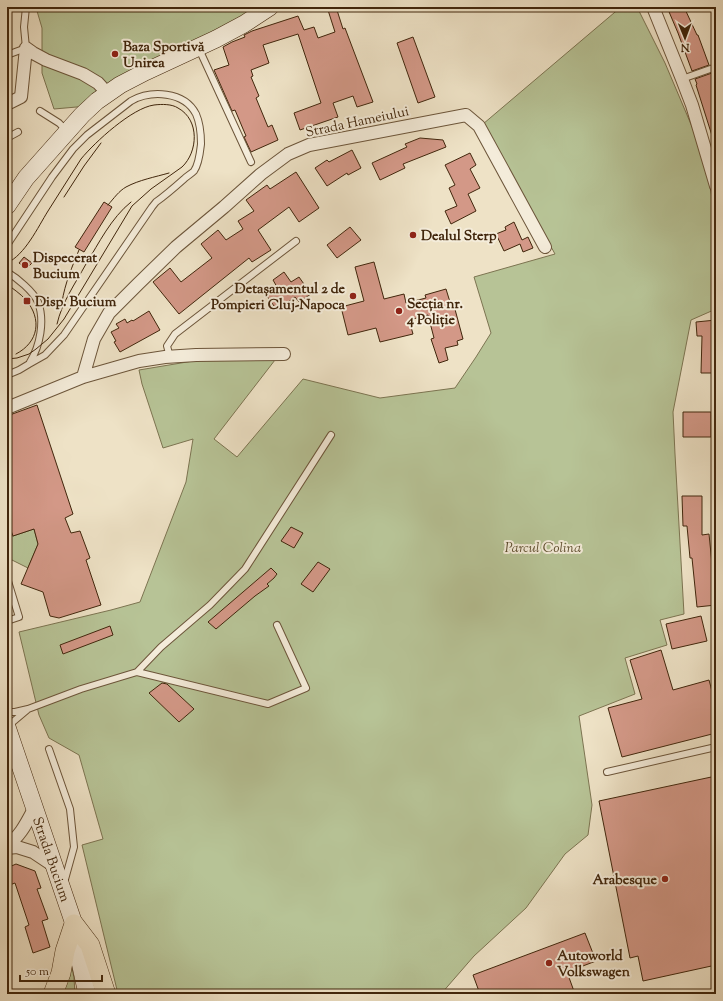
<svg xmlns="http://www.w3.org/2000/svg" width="723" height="1001" viewBox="0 0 723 1001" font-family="'Sorts Mill Goudy',serif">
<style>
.green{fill:#b7c396;stroke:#7c7451}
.building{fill:#d39887;stroke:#41260c}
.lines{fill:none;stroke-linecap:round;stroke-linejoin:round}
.lane-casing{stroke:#6c553a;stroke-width:8}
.street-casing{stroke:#6c553a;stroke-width:14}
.secondary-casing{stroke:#41260c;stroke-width:18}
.primary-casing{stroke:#41260c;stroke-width:20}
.lane{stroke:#f4ecda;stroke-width:6}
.street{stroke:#f4ecda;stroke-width:12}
.secondary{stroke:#f4ecda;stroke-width:17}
.primary{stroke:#eee2c6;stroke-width:19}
.tram{stroke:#41260c;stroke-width:1}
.poi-dot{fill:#8f2418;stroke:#f4ecda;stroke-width:1.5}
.labels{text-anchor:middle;stroke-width:4;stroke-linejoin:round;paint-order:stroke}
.poi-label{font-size:14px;font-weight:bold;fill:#41260c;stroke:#f4ecda;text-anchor:start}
.street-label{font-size:14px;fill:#41260c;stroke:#f4ecda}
.park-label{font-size:14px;font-style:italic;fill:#5e4d2e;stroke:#f4ecda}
</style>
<rect width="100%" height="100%" fill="#eee2c6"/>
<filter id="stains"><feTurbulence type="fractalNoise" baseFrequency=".005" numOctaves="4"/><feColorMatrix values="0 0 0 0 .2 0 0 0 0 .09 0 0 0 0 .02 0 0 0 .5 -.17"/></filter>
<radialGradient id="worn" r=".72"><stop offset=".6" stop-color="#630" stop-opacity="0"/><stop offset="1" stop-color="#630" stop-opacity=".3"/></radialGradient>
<path class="green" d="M37 7H255L249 12 88 106 54 109 42 73V28L37 11Z
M621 7H637L665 63 704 155 716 219V309L691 320 673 412 675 454 684 614 660 620 667 645 625 658 635 694 579 716 592 805 588 835 565 854 526 908 474 956 441 994H118L82 845 103 839 79 755 49 738 39 715 19 632 111 610 140 602 186 482 193 439 163 448 142 384 139 370 199 360H275L214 439 237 457 303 379 380 398 455 388 476 357 491 333 474 277 555 254 483 124Z
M34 529 38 544 28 568 10 559 7 550V538Z
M71 963 74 978 75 994H59Z"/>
<path class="building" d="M327 7H336L343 29 345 28 373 102 357 107 353 96 333 103 338 117 300 130 294 113 321 103 298 34 263 45 269 63 251 70 253 76 251 77 259 96 256 98 268 127 272 125 278 140 251 152 244 137 246 136 235 110 232 111 214 70 229 65 223 47 232 42 245 37 244 35 252 31 298 16 304 30 314 27 318 38 335 32Z
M667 7H684L697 35H698L709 65 692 71 678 33Z
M413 37 435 97 418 103 397 43Z
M712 73 714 79 716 78V142H714L696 85 697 84 695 79Z
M420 138 443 140 446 147 403 164 405 168 380 180 372 163 407 147 405 144Z
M352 150 361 168 348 175 347 173 327 186 315 168 327 160 329 162Z
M470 153 476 165 470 169 480 188 468 194 476 211 451 224 445 211 457 206 449 188 455 185 445 165Z
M296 172 319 208 299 222 289 207 258 230 271 250 252 262 249 258 179 314 153 282 170 268 181 282 212 258 201 244 218 230 226 240 243 229 238 221 254 211 246 200 267 185 270 189Z
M104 202 112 207 84 252 75 247Z
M514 222 522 240 528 237 533 248 523 252 520 244 504 251 496 234 506 230 505 227Z
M350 227 361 240 337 258 327 245Z
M24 257 32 263 26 269 19 263Z
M374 262 384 299 404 294 406 303 426 298 425 295 446 289 450 302H453L463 339 457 341 458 345 445 348 448 360 439 363 431 339 434 338 428 315 409 320 413 334 380 342 376 328 348 335 341 307 364 301 355 267Z
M284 272 291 282 299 277 311 294 299 302 295 297 277 310 266 295 277 287 273 280Z
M149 311 160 330 120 352 114 342 116 341 111 332 119 328 116 324 125 319 127 323 132 320 133 321Z
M716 320V373H701L702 336H697L696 322Z
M37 405 73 514 65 518 71 533 80 531 90 558 86 560 101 605 59 618 50 616 43 592 21 584 38 544 34 529 13 536 7 520V416Z
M683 412H711V437H683Z
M682 496H702V535L709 534 712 564H714L716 581V605L697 607 692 558H690L687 526H683Z
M291 527 303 533 294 548 281 541Z
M318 562 330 569 313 592 301 584Z
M271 568 277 574 274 578 267 584 269 586 255 596 216 629 208 622Z
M701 616 707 641 672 649 666 624Z
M110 626 113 635 63 654 60 645Z
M661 650 673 690 709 680 716 706V733L622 757 608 708 642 699 630 660Z
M162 683 167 684 194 709 179 722 149 693Z
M716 776V965L643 981 638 956 630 958 599 801Z
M16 864 35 871 41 888 37 889 48 919 42 921 50 947 33 953 25 927 29 925 15 883 7 886V868Z
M585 933 596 961 567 972 575 994H480L473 975Z"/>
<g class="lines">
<defs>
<path id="lane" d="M199 49 251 162
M7 55 26 48 24 27 26 7
M682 79 716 67
M40 111 59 123 66 130
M7 138 18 132
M7 245 52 177 73 149 87 135 131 101C151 90 184 91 196 114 200 123 201 135 201 144 200 153 199 164 194 171 191 174 187 176 184 179 175 187 166 195 156 202L152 207 64 335 45 355 29 364 19 370 7 375
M7 272C17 278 33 291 38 302 45 321 40 346 30 362
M170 357 167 346 175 334 296 241
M7 578 19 617 7 621
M137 672 268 704 306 688 277 625
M7 712H15L28 709 81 689 137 672 161 647 210 605 245 569 331 435
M8 726 27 710
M49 749 70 809 74 847 64 883
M607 772 716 747"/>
<path id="street" d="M653 7 682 79 692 105 716 186
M26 48 33 53 46 60 83 74 98 83 108 94
M7 104 21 97 26 48
M83 377 94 339 109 313 138 284 176 247 224 207 261 174 288 154 309 145 466 115 479 126 545 247
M7 408 83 377 139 361 165 357 196 355 284 354
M7 845C20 837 27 822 34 809
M7 848 17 847 33 852 54 866"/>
<path id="secondary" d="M7 206 26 178 82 115 97 101 120 85 145 72 216 39 244 24 270 7
M7 727 74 924 80 962 87 994"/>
<path id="primary" d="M74 924 90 945 106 994
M53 994 61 973 65 951 74 924"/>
</defs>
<use href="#lane" class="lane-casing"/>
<use href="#street" class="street-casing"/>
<use href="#secondary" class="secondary-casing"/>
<use href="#primary" class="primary-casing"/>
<use href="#lane" class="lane"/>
<use href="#street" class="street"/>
<use href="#secondary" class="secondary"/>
<use href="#primary" class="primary"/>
<path class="tram" d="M64 197 84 166 101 143
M108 205C114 198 119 191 126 187 139 180 155 177 169 173
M7 263C25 255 38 227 48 211 59 194 70 176 81 159 95 142 132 108 154 105 162 104 172 104 178 108 200 120 198 152 182 167L151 189 132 206 64 319 48 339 36 349 29 354 17 358 7 359
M7 284C13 289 21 294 26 300 42 319 39 342 16 354
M62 302C65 283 72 267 79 250
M57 324C62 302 75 284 86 264 99 243 111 218 131 202"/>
</g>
<g class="poi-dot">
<circle cx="115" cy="54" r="4"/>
<circle cx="413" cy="235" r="4"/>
<circle cx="25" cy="265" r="4"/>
<circle cx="353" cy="296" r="4"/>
<rect x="23" y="297" width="8" height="8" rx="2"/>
<circle cx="399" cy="311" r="4"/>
<circle cx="665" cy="879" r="4"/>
<circle cx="549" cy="963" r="4"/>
</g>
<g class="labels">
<g class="poi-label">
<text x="123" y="51">Baza Sportivă<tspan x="123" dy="16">Unirea</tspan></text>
<text x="421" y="240">Dealul Sterp</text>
<text x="33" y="262">Dispecerat<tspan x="33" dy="16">Bucium</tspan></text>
<text x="345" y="293" text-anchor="end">Detașamentul 2 de<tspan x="345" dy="16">Pompieri Cluj-Napoca</tspan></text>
<text x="35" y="306">Disp. Bucium</text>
<text x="407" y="308">Secția nr.<tspan x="407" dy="16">4 Poliție</tspan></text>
<text x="657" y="884" text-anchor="end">Arabesque</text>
<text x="557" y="960">Autoworld<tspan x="557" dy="16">Volkswagen</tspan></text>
</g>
<g class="street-label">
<text transform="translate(357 121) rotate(-12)" y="5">Strada Hameiului</text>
<text transform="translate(52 859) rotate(71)" y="5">Strada Bucium</text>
</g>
<g class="park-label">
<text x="543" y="552">Parcul Colina</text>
</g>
</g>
<rect width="723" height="1001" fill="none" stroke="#eee2c6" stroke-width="24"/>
<rect x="8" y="8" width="707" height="985" fill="none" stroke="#41260c" stroke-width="2"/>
<rect x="12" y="12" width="699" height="977" fill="none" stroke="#41260c"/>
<g transform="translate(685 38) rotate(179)" stroke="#f4ecda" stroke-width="3" paint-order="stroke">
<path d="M0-3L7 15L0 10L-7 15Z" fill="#41260c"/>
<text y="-6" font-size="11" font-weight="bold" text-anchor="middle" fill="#41260c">N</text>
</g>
<path d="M20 975v6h82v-6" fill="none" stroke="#41260c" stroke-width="2"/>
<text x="26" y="975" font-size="12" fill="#41260c" stroke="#f4ecda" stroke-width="3" paint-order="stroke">50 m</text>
<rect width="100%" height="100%" filter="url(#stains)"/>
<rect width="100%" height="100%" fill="url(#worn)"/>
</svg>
